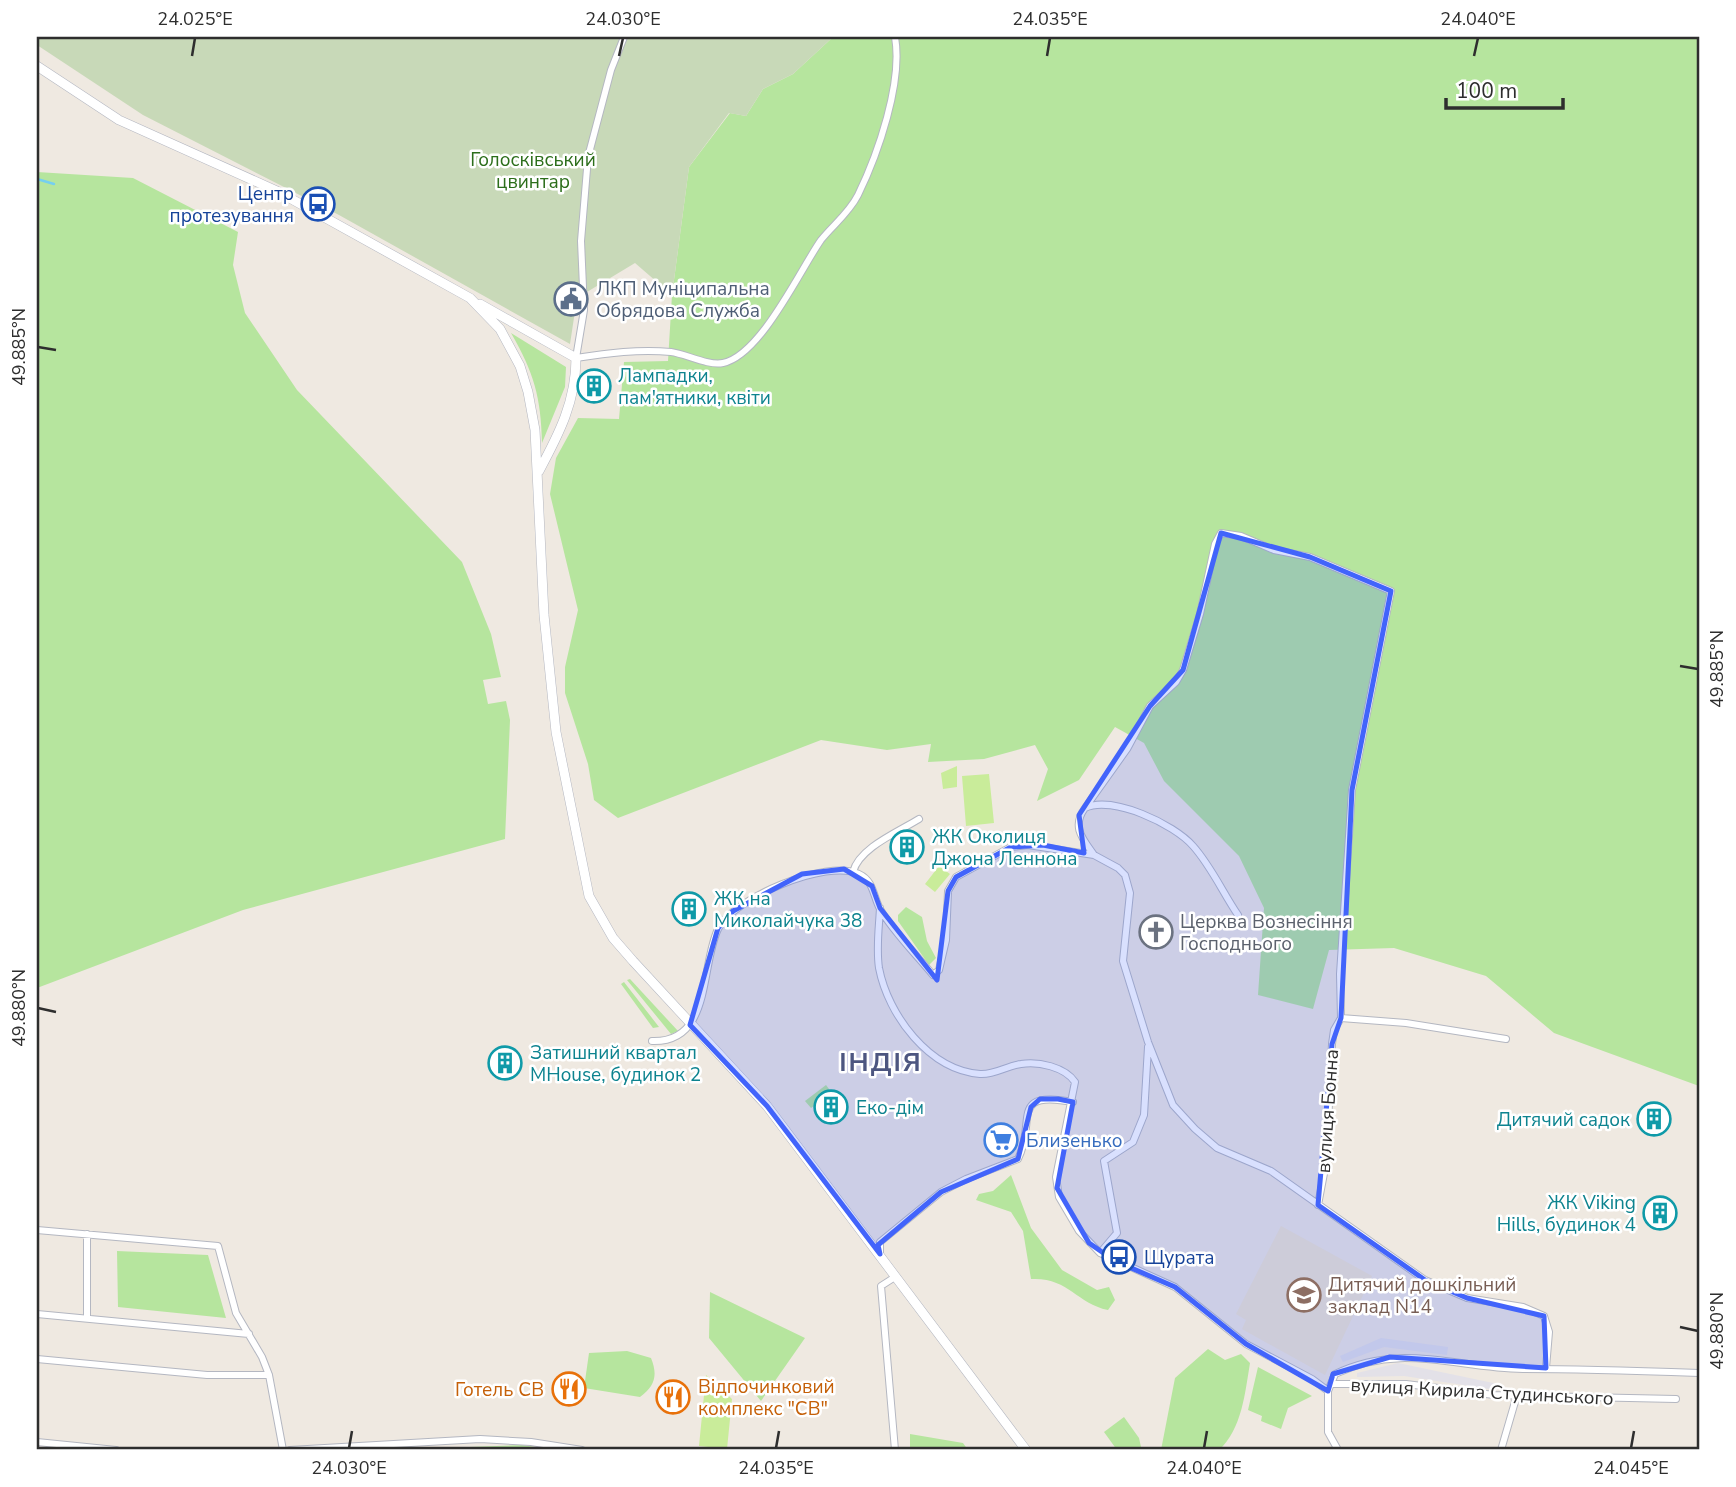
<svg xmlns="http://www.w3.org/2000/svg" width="1736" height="1487" viewBox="0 0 1736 1487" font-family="'Nunito Sans',sans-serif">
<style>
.industrial{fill:#e3e1e8}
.education{fill:#f0e6d1}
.green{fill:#b6e59e}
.cemetery{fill:#c8d9b8}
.pitch{fill:#c9ec9a}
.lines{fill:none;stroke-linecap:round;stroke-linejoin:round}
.stream{stroke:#75cff0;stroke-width:2.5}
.street-casing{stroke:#b4b7c1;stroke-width:8}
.secondary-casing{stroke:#b4b7c1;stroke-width:10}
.street{stroke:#fff;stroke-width:6}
.secondary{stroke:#fff;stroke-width:9}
.marked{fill:#4264fb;fill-opacity:0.2;stroke:#4264fb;stroke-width:5;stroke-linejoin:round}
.ticks{fill:none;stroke:#2e2e2e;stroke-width:2.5}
.labels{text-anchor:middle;stroke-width:5;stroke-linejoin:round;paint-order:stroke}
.park-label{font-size:19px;fill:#2c6e1b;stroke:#fff}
.transit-label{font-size:19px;fill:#164399;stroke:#fff;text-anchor:end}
.service-label{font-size:19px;fill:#4e5e75;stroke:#fff;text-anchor:start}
.culture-label{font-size:19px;fill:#0d838f;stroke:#fff;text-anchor:start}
.worship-label{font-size:19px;fill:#5b616d;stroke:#fff;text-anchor:start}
.street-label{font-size:19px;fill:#2e2e2e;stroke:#fff}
.shop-label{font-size:19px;fill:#366cbe;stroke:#fff;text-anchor:start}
.education-label{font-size:19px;fill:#785e54;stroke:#fff;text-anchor:start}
.food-label{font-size:19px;fill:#c56008;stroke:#fff;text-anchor:start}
.district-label{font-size:26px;font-weight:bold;letter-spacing:2px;fill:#4d5680;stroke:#fff}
.neatline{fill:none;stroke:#2e2e2e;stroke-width:2.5}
.ticks-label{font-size:18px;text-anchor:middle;fill:#2e2e2e}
</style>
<rect width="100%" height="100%" fill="#efe9e1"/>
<path class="industrial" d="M1381 1338 1448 1347 1447 1355 1384 1347 1343 1362 1340 1356Z
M1398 1363 1498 1384 1496 1390 1404 1376 1357 1377V1373Z"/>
<path class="education" d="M1281 1226 1372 1276 1325 1375 1242 1329 1246 1320 1236 1314Z"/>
<path class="green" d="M833 37H1699V1086L1554 1033 1486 976 1394 948 1329 950 1313 1009 1258 995 1264 908 1239 856 1164 781 1144 743 1115 727 1079 780 1037 801 1048 769 1035 745 984 759 928 762 931 744 887 750 821 740 618 818 594 800 588 764 565 693V667L578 610 550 494 556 458 578 418 619 419 624 362 668 361 672 295 689 167 730 113 746 116 763 89 793 74Z
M37 172 133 178 238 232 233 265 245 313 297 390 462 562 491 634 501 677 483 680 488 704 506 701 510 720 505 839 243 910 37 988Z
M511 333 566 367 565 387 542 443C541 397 534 373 511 333Z
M906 907 922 917 927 941 936 958 929 965 898 921V915Z
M630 979 678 1031 671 1034 627 980Z
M624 982 659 1027 653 1028 621 984Z
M826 1085 832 1093 811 1108 805 1101Z
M1011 1175 1031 1228 1062 1270 1097 1290 1109 1287 1115 1300 1108 1310C1076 1303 1068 1277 1031 1279L1023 1231 1011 1212 976 1200 979 1194 993 1191Z
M117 1251 208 1255 226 1318 118 1307Z
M710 1292 805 1338 761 1401 709 1338Z
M1208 1349 1225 1360 1241 1354 1250 1363C1245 1393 1242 1429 1219 1450H1161L1175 1378Z
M627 1351 651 1358C658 1375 655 1386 640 1397L584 1388 589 1353Z
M1258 1367 1312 1396 1288 1408 1281 1429 1261 1421 1262 1416 1248 1410Z
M1124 1417 1139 1438 1141 1447 1137 1450H1117L1104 1432Z
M910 1434 963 1443 968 1450H910Z
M522 1445 555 1450H387Z"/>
<path class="cemetery" d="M37 37H833L793 74 763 89 746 116 729 113 689 167 672 295 635 263 577 298 570 344 339 215 143 115 37 45Z"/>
<path class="pitch" d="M957 766V787L943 789 941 773Z
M989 774 994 823 966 826 962 776Z
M939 866 950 874 935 892 925 884Z
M706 1375 732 1399 727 1449 699 1446Z"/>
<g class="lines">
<path class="stream" d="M37 179 54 184"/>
<defs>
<path id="street" d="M624 37 611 70 588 157 581 241 584 310 576 358C608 353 639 349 671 352 686 354 708 366 723 363 761 355 800 270 821 240 833 225 849 213 858 195 878 154 903 82 895 37
M1085 808 1127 749 1150 706 1176 682 1183 670 1200 614 1215 544 1221 533 1241 536 1274 550 1310 557 1391 591 1352 790 1340 974 1341 1018
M1094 855C1083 839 1071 827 1085 808 1112 795 1174 824 1193 846 1211 866 1223 893 1238 915
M853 872C859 848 898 832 919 819
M880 908C879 928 876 948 879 968 888 1015 929 1070 980 1074 995 1075 1006 1066 1021 1064 1038 1061 1065 1067 1075 1082L1056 1177 1059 1197 1079 1231 1100 1253 1175 1287 1246 1344 1312 1379 1328 1391V1432L1338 1450
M652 1041C712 1043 700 967 718 929 732 899 827 858 859 874 874 881 873 896 880 909 894 933 916 954 933 975L939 970 946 940 948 891 956 877 1011 847 1028 845 1094 855 1118 868 1125 875 1130 893 1123 961 1148 1042 1173 1105 1195 1129 1217 1148 1271 1171 1425 1280 1467 1298 1523 1307 1544 1316 1549 1332 1546 1368
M1318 1205 1326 1163 1332 1044 1334 1030 1341 1018 1406 1023 1506 1039
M37 1230 218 1246 236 1313 262 1357 269 1375 283 1450
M87 1234V1317
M880 1253V1242L941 1192 966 1179 1018 1159C1037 1121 1008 1090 1073 1102
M1100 1253 1117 1233 1104 1161 1133 1142 1144 1115 1148 1047
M895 1277 881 1286 895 1450
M37 1314 249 1334
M37 1359 207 1375H269
M1331 1384H1406L1494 1395 1676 1399
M1328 1391 1335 1374C1402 1342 1455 1368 1523 1369 1582 1369 1641 1371 1699 1373
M37 1442 116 1450
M290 1450 480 1439 531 1442 582 1450
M1501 1450 1517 1395"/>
<path id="secondary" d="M37 66 119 120 277 191 470 298 500 329 520 366 528 392 535 430 544 615 556 732 589 896 613 938 633 961 767 1106 1026 1450
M480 304 576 358C576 401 559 434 539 471"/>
</defs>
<use href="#street" class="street-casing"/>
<use href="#secondary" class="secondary-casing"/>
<use href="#street" class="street"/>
<use href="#secondary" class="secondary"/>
</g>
<path class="marked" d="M1221 533 1310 557 1391 591 1352 790 1341 1018 1332 1044 1318 1205 1425 1280 1467 1298 1544 1316 1546 1368 1390 1357 1333 1374 1328 1391 1246 1344 1175 1287 1115 1261 1089 1243 1057 1188 1073 1102 1058 1099H1040L1031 1107 1018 1159 941 1192 878 1245 880 1254 767 1106 690 1025 718 928 733 911 802 874 844 869 872 886 880 908 937 980 948 891 956 877 1011 847 1043 845 1084 853 1079 815 1150 706 1183 670Z"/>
<path class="ticks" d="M192 56 195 38M619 56 623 38M1047 56 1050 38M1474 56 1478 38M38 347 56 350M1680 666 1698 669M38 1008 56 1012M1680 1327 1698 1331M349 1448 352 1431M776 1448 779 1431M1204 1448 1207 1431M1631 1448 1634 1431"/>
<defs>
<symbol id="bus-ring" viewBox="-11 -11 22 22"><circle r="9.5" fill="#fff" stroke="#1a4fb4" stroke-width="1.5"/><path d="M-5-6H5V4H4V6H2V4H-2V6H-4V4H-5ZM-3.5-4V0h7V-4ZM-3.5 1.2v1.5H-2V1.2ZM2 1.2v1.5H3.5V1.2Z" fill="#1a4fb4"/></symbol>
<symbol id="civic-ring" viewBox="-11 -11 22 22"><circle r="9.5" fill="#fff" stroke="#5c6f8a" stroke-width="1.5"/><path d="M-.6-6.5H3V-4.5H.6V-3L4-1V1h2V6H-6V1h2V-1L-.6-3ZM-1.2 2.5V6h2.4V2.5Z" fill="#5c6f8a"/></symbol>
<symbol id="building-ring" viewBox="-11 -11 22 22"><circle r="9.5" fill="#fff" stroke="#0f9aa8" stroke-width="1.5"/><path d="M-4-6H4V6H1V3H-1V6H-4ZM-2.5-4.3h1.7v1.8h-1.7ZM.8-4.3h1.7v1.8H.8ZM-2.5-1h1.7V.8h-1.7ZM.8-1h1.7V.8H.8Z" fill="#0f9aa8"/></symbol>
<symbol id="church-ring" viewBox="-11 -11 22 22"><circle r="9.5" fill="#fff" stroke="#6b7280" stroke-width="1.5"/><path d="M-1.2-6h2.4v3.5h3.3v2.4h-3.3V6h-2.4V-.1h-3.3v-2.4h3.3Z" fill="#6b7280"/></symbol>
<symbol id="supermarket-ring" viewBox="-11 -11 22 22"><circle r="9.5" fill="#fff" stroke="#3f7fe0" stroke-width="1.5"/><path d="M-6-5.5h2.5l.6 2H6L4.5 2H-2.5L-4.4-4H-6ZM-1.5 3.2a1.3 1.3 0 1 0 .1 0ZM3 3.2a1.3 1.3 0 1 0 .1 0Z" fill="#3f7fe0"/></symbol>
<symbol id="school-ring" viewBox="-11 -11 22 22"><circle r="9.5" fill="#fff" stroke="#8d6e63" stroke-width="1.5"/><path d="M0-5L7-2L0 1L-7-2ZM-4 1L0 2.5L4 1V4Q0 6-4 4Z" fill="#8d6e63"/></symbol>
<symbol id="restaurant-ring" viewBox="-11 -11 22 22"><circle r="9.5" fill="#fff" stroke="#e8710a" stroke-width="1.5"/><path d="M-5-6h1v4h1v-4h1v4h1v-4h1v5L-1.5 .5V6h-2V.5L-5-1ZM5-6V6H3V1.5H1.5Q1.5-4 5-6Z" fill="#e8710a"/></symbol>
</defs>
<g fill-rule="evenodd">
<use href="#bus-ring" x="299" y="185" width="38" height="38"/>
<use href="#civic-ring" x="552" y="280" width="38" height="38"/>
<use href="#building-ring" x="575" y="367" width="38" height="38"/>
<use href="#building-ring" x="888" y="828" width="38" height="38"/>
<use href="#building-ring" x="670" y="890" width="38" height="38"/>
<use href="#church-ring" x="1137" y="913" width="38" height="38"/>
<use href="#building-ring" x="486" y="1044" width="38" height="38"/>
<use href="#building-ring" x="812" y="1088" width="38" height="38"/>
<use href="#building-ring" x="1635" y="1100" width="38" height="38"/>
<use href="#supermarket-ring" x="982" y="1121" width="38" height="38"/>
<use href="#building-ring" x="1641" y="1194" width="38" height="38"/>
<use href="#bus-ring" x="1100" y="1238" width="38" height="38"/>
<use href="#school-ring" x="1285" y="1276" width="38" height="38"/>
<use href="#restaurant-ring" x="550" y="1370" width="38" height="38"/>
<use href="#restaurant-ring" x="654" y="1378" width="38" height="38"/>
</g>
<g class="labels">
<g class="park-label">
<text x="533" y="166">Голосківський<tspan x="533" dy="22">цвинтар</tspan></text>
</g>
<g class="transit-label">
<text x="294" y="200">Центр<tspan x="294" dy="22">протезування</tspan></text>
<text x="1144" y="1264" text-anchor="start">Щурата</text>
</g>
<g class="service-label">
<text x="596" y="295">ЛКП Муніципальна<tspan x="596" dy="22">Обрядова Служба</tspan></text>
</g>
<g class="culture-label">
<text x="618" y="382">Лампадки,<tspan x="618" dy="22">пам'ятники, квіти</tspan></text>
<text x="932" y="843">ЖК Околиця<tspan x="932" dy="22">Джона Леннона</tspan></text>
<text x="714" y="905">ЖК на<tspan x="714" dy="22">Миколайчука 38</tspan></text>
<text x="530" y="1059">Затишний квартал<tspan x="530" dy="22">MHouse, будинок 2</tspan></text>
<text x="856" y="1114">Еко-дім</text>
<text x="1630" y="1126" text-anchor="end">Дитячий садок</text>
<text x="1636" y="1209" text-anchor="end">ЖК Viking<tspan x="1636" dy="22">Hills, будинок 4</tspan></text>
</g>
<g class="worship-label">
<text x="1180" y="928">Церква Вознесіння<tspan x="1180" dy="22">Господнього</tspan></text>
</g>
<g class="street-label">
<text transform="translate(1327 1111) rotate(-86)" y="7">вулиця Бонна</text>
<text transform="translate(1482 1391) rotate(3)" y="7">вулиця Кирила Студинського</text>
</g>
<g class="shop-label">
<text x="1026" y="1147">Близенько</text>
</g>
<g class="education-label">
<text x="1328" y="1291">Дитячий дошкільний<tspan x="1328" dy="22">заклад N14</tspan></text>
</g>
<g class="food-label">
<text x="698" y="1393">Відпочинковий<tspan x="698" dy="22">комплекс "СВ"</tspan></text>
<text x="544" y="1396" text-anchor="end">Готель СВ</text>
</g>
<g class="district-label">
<text x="881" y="1071">ІНДІЯ</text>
</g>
</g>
<rect width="1736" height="1487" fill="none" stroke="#ffffff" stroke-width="77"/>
<path d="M1446 98v10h117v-10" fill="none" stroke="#2e2e2e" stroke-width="3.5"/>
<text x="1456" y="98" font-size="21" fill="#2e2e2e" stroke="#ffffff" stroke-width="5" paint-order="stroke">100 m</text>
<rect x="38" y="38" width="1660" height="1410" class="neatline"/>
<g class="ticks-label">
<text x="195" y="25">24.025°E</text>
<text x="623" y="25">24.030°E</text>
<text x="1050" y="25">24.035°E</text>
<text x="1478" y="25">24.040°E</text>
<text transform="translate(19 347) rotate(-90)" y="6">49.885°N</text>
<text transform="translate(1717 669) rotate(-90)" y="6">49.885°N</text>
<text transform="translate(19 1008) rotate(-90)" y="6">49.880°N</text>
<text transform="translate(1717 1331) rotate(-90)" y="6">49.880°N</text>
<text x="349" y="1474">24.030°E</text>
<text x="776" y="1474">24.035°E</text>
<text x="1204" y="1474">24.040°E</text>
<text x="1631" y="1474">24.045°E</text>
</g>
</svg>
